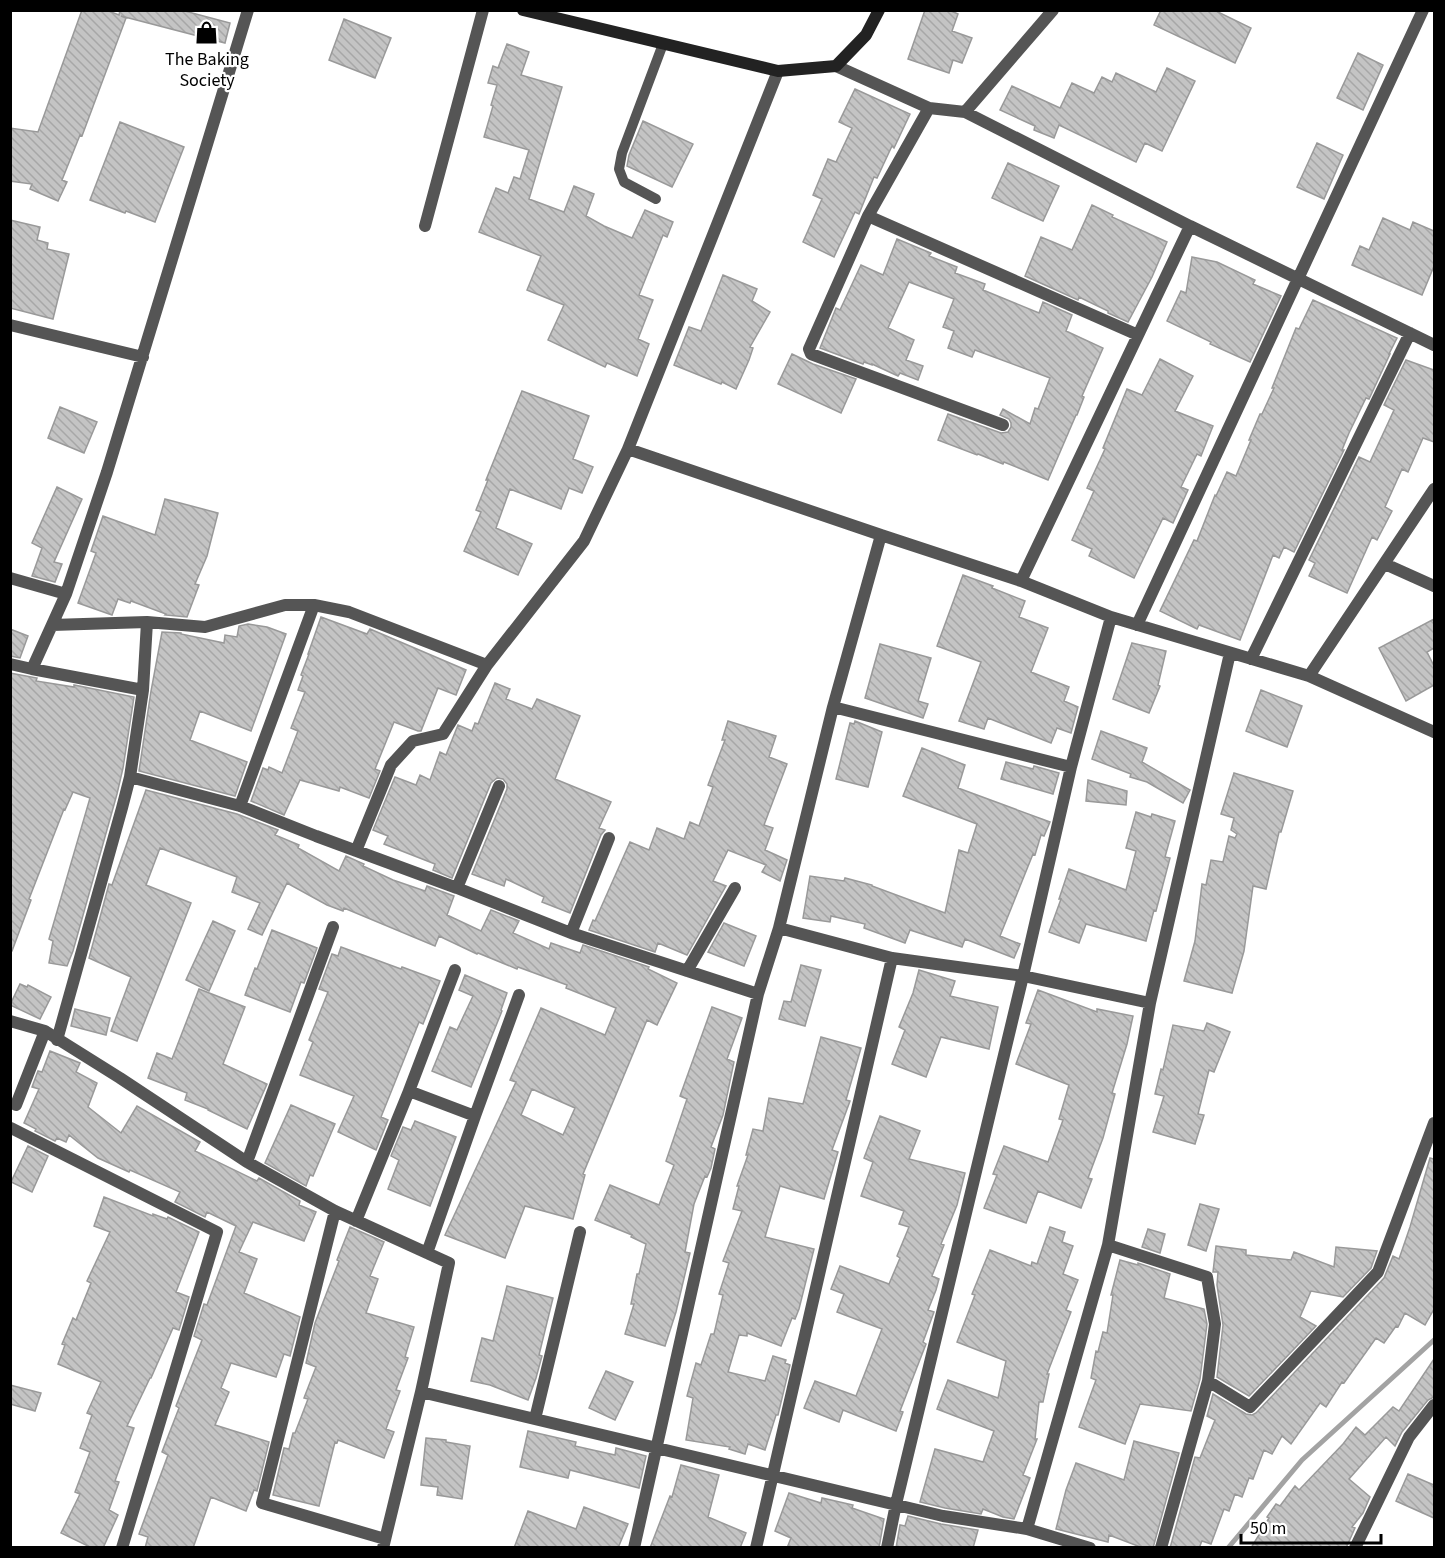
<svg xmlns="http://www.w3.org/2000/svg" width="1445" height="1558" viewBox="0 0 1445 1558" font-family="'Source Sans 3',sans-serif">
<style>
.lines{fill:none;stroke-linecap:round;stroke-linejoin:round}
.stream{stroke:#a3a3a3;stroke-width:5}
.building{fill:url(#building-back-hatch);stroke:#999;stroke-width:1.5;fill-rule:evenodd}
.lane{stroke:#555;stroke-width:10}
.street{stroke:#555;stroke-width:12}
.secondary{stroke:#222;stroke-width:12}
.labels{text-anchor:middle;stroke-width:4.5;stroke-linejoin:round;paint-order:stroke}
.poi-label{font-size:18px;fill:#000;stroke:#fff}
</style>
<defs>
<pattern id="building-back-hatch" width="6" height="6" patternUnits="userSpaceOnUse" patternTransform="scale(1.5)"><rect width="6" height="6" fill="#c4c4c4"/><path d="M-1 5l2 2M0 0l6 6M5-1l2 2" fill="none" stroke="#a7a7a7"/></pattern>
</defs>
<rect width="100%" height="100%" fill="#fff"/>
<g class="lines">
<path class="stream" d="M1228 1548 1302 1460 1434 1340"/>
</g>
<path class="building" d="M82 10H106L119 15 120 10H181L230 23 225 43 121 16 126 18 82 136 80 135 62 180 67 182 58 201 30 189 32 184 10 181V128L38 132Z
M925 10H949L958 14 952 31 972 38 962 63 953 60 949 73 908 59Z
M1161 10H1214L1251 28 1235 63 1154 25Z
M344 19 391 38 375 78 329 60Z
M507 44 529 52 521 75 562 87 529 199 564 212 574 186 594 194 586 216 604 226 632 238 645 210 673 222 667 237 663 235 639 295 653 300 638 339 649 344 637 376 607 363 605 367 548 340 564 305 527 290 541 256 479 232 496 188 508 193 514 177 520 179 529 150 484 137 493 106 491 105 497 85 488 83 493 66 498 68Z
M1358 53 1383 65 1363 110 1337 98Z
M1167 68 1195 81 1162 151 1145 143 1136 162 1059 125 1054 138 1034 130 1035 126 1000 110 1012 86 1060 108 1072 83 1094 93 1102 77 1112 82 1116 73 1156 92Z
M855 89 910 114 894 148 892 146 877 178 874 177 859 214 855 212 834 257 803 242 822 199 813 195 828 159 836 162 852 128 839 122Z
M643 121 693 144 672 187 627 166 629 155Z
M120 122 184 147 155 222 126 211 125 213 90 200Z
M1317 143 1343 155 1324 199 1297 187Z
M1008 163 1059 186 1043 221 992 198Z
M1092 205 1113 215 1112 217 1167 242 1152 277 1128 322 1108 313V311L1079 297 1078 300 1025 276 1041 237 1072 250Z
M1383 218 1410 230 1413 222 1434 231V266L1422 295 1352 265 1360 246 1369 250Z
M10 220 40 227 37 240 48 243 47 249 69 254 53 319 10 308Z
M897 239 931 253 929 256 957 267 955 273 985 284 983 290 1039 313 1043 302 1072 315 1066 331 1103 348 1082 396 1084 397 1077 415H1076L1048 480 1004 462 1003 464 978 454 977 455 938 440 948 414 1001 433 1008 432 1011 427V423L1009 419 1000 415 1003 409 1030 424 1035 408 1038 409 1050 378 975 350 972 357 948 348 954 331 943 327 954 299 909 282 888 328 914 340 906 360 923 366 918 380 900 373 898 376 872 364V365L864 362 863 364 820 348 836 308 840 310 861 265 883 275Z
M1192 257 1217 262 1255 280 1253 284 1281 296 1250 362 1210 344 1211 342 1167 321 1181 291 1186 293Z
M723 275 757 289 752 301 770 312 750 347 753 348 749 360 736 389 722 382 721 384 674 365 689 327 701 331Z
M1313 300 1397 338 1389 354H1390L1369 399 1366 398 1349 433 1342 450H1344L1294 552 1284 547 1279 558 1273 555 1240 640 1199 625 1197 629 1160 611 1194 540 1197 541 1215 495 1216 496 1227 472 1236 476 1251 440H1249L1260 414H1262L1274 388H1272L1296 328 1299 329Z
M792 354 813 364 856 379 841 413 778 384Z
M1160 359 1193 376 1175 411 1213 426 1201 456 1197 454 1181 487 1188 490 1173 523 1163 518 1134 578 1089 556 1092 549 1072 540 1094 491 1087 488 1105 449 1103 448 1127 389 1142 395Z
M1406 360 1434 370V442L1423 438 1408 472 1402 469 1385 507 1392 511 1377 540 1372 537 1347 593 1309 576 1315 563 1309 560 1359 457 1370 462 1394 410 1384 405Z
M522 391 589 416 573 459 593 467 582 493 569 488 561 509 510 489 496 528 532 544 518 575 464 551 481 512 476 510 488 480H486Z
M60 407 97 422 84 453 48 438Z
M57 487 82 499 54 562 62 564 55 582 32 576 42 548 32 543Z
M165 499 218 513 207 556 195 584 199 585 187 617 165 615 166 614 131 601 130 603 118 599 112 615 78 603 96 553 91 551 103 516 155 535Z
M963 575 993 586 992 588 1025 601 1019 617 1048 628 1031 672 1069 687 1064 701 1078 707 1071 733 1057 728 1051 743 988 718 984 729 959 721 981 662 937 646Z
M321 617 367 634 370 629 466 670 456 695 438 688 421 731H418L394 722 375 769 380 771 369 798 340 787 339 791 300 780 284 815 251 801 263 768 268 770 269 767 282 773 298 731 291 728 305 692 298 690 303 676 301 675 309 654H308Z
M1434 619V648L1427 652 1434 666V685L1406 701 1379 648Z
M248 624 267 627 286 634 251 731 200 711 190 740 247 762 235 796 139 771 151 691 162 632 181 633V634L224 643 225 635 237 637 239 626Z
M10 629 28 636 20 658 10 656Z
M1132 643 1166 651 1158 685 1160 686 1149 713 1113 699Z
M880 644 931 658 918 701 928 704 923 718 865 698Z
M10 673 37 678 36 681 74 687V685L134 697 123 768 117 794 73 951 67 966 49 963 53 941 49 939 90 798 73 792 65 810 64 809 29 899 31 900 12 951H10Z
M495 683 510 689 506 699 532 709 537 699 580 716 555 779 611 802 599 828 605 830 601 835 570 913 542 902 544 897 506 879 504 886 472 874 507 789V784L503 779 497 778 491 783 452 878 433 870 435 864 384 844 388 836 373 830 395 777 416 785 420 775 430 780 440 752 446 755 458 725 472 731 475 723 478 724Z
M1261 690 1302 706 1287 747 1246 731Z
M728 721 776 736 769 757 787 764 764 825 773 828 765 850 787 860 780 881 762 872 766 865 728 850 713 881 726 886 687 955 658 943 655 952 589 930 593 920 595 921 630 842 649 850 657 828 684 839 690 822 699 826 713 787 708 785 725 740H722Z
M855 721 882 732 868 787 836 779 850 723 854 724Z
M1101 731 1147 748 1142 762 1190 790 1183 803 1147 782 1130 777 1131 774 1092 759Z
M922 748 965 765 958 788 1050 822 1044 836 1041 835 1035 855 1033 854 1000 936 1020 944 1014 958 965 939 962 947 910 930 905 943 864 928 865 924 831 916 830 922 803 918 810 876 844 881 845 878 872 885V886L945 913 959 850 968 853 977 824 903 796Z
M1006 762 1033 769 1034 766 1059 773 1053 794 1001 779Z
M1234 773 1293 791 1281 832H1279L1266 889 1253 886 1244 951 1232 993 1184 981 1195 941 1202 884 1206 885 1211 860 1223 862 1229 836 1235 838 1237 834 1231 830 1234 818 1221 814Z
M1088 780 1127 791 1126 805 1086 801Z
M146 790 237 814 278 830 275 835 299 845 298 848 339 871 346 856 364 864 363 866 393 880 425 891 427 886 454 896 447 915 481 931 491 910 519 921 513 933 549 949 551 943 580 953 583 945 649 967 648 969 677 983 657 1025 647 1020 583 1174 585 1175 573 1219 525 1206 505 1258 445 1235 516 1082 510 1080 541 1008 605 1035 616 1008 566 988 567 985 518 967 517 969 478 953 477 954 439 936 435 946 344 908 343 911 327 905 287 883 262 935 248 929 260 903 232 892 237 877 160 848 146 885 191 903 137 1041 111 1031 131 977 89 958 109 884 112 885ZM532 1089 575 1108 563 1135 521 1115Z
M1136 812 1151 817 1152 814 1175 821 1165 857 1170 858 1156 911 1154 910 1146 941 1086 924 1079 943 1049 932 1061 899H1059L1069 869 1126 890 1136 851 1126 848Z
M213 921 235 931 209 991 186 980Z
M724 923 756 936 744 966 708 952Z
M272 930 317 948 304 983 301 982 290 1012 245 995 255 968 257 969Z
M341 947 401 969 402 967 440 981 423 1024 419 1022 381 1117 388 1120 376 1150 338 1132 354 1096 300 1075 313 1042 309 1040 328 992 319 989 332 954 338 956Z
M801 965 821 970 805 1026 779 1019 784 1001 791 1002Z
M919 970 955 981 950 996 998 1007 989 1049 941 1037 926 1077 892 1064 905 1030 899 1027 913 993Z
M465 975 507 993 501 1010 502 1011 471 1087 432 1071 450 1027 457 1030 473 996 459 990Z
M20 984 27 987 28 985 51 997 40 1019 10 1005Z
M199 989 245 1007 223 1064 267 1084 247 1129 208 1110V1109L185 1100 187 1093 148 1078 157 1053 172 1059Z
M1038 990 1097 1012V1009L1133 1016 1127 1044 1112 1093 1115 1094 1103 1138 1088 1178 1092 1179 1081 1208 1038 1191 1026 1223 984 1208 997 1175 993 1174 1004 1146 1048 1162 1063 1120 1059 1119 1069 1085 1016 1064 1031 1024 1026 1023Z
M712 1007 742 1018 727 1059 734 1062 723 1115 711 1147 715 1149 711 1168 707 1177 705 1176 694 1204 685 1252 690 1253 676 1312 665 1346 625 1334 634 1304H631L637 1274H639L646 1244 631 1237 632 1235 595 1220 610 1185 659 1205 674 1165 666 1161 687 1099 680 1096Z
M75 1009 110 1018 106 1035 71 1026Z
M1207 1023 1230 1032 1214 1072 1209 1070 1198 1114 1204 1115 1195 1144 1153 1132 1164 1096 1155 1094 1161 1069 1163 1070 1173 1025 1204 1031Z
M821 1037 861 1048 846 1100 850 1101 832 1150 838 1152 824 1199 780 1186 765 1237 814 1249 799 1309 795 1319 792 1318 781 1346 747 1333V1336L739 1335 728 1372 765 1381 773 1356 786 1360 785 1363 790 1365 778 1415H776L765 1450 748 1444 745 1454 729 1449 730 1447 686 1440 693 1398 687 1396 696 1363 701 1365 711 1334H714L723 1295 719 1294 729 1263 723 1261 742 1211 733 1209 739 1186H737L748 1155H746L753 1129 763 1131 769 1098 803 1104Z
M50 1051 80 1063 76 1072 97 1083 88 1107 121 1133 137 1106 200 1142 195 1151 257 1181 259 1178 300 1201 299 1205 316 1212 304 1241 253 1222 239 1252 257 1259 244 1293 300 1317 290 1356 284 1354 276 1377 231 1363 221 1388 229 1392 215 1425 269 1442 257 1491 254 1490 246 1511 211 1497 193 1548H145L148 1537 139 1534 168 1455 162 1452 179 1408 176 1406 202 1340 194 1336 204 1304 207 1305 236 1226 207 1212 205 1217 175 1202 180 1192 130 1170 129 1172 98 1158 69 1135 66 1142 57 1138 55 1141 35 1131 36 1129 24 1123 39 1089 32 1087 38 1071 42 1072Z
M291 1105 335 1124 313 1176 310 1175 306 1186 265 1163Z
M880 1116 920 1131 909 1159 965 1173 957 1205 941 1244 944 1245 932 1276 939 1279 936 1290 928 1310 934 1312 923 1342 926 1344 900 1411 903 1412 896 1431 843 1410 839 1422 804 1408 815 1381 856 1396 882 1329 837 1312 844 1294 831 1289 840 1266 889 1284 900 1258 897 1256 909 1227 899 1224 904 1211 861 1196 873 1162 864 1158Z
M415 1121 456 1137 430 1206 388 1189 399 1160 391 1156 403 1127 411 1130Z
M28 1146 48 1156 32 1192 11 1182Z
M1430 1158 1434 1159V1309L1425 1325 1405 1313 1398 1327 1396 1326 1384 1343 1376 1338 1344 1383 1342 1382 1326 1407 1320 1403 1291 1444 1282 1436 1272 1454 1264 1450 1253 1479 1249 1478 1242 1497 1235 1494 1229 1511 1224 1509 1211 1544 1202 1541 1199 1548H1170L1195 1457 1200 1458 1215 1420 1207 1416 1213 1394 1246 1414 1252 1415 1256 1413 1384 1278 1393 1256 1399 1259 1410 1227Z
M104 1197 153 1216V1214L167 1219 168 1217 199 1232 176 1292 189 1297 179 1330 173 1328 151 1378H150L127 1426 134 1428 115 1481 119 1482 109 1510 118 1515 103 1548H92L61 1533 80 1494 75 1492 90 1452 80 1448 92 1415 87 1413 101 1382 58 1364 65 1345 62 1344 73 1318 76 1320 91 1283 87 1281 110 1232 94 1226Z
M1200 1204 1219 1209 1206 1251 1188 1245Z
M350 1227 384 1242 370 1276 378 1279 366 1313 414 1327 405 1357 408 1358 396 1390 400 1391 386 1429 394 1432 384 1458 338 1440 337 1443 335 1442 319 1506 273 1495 284 1448 289 1449 293 1433H295L308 1399 304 1398 316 1367 306 1363 315 1323 339 1261 337 1260Z
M1050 1227 1065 1232 1062 1242 1073 1246 1063 1274 1078 1280 1066 1310 1071 1312 1047 1374H1049L1043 1402H1039L1035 1439H1037L1023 1475 1030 1478 1014 1519 1003 1517 983 1509 981 1514 945 1508 920 1502 935 1449 983 1462 994 1431 937 1409 948 1380 998 1398 1006 1361 957 1342 975 1295 972 1294 990 1250 1031 1266 1032 1262 1037 1264Z
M1148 1229 1165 1234 1160 1253 1142 1247Z
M1216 1246 1246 1250V1255L1291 1260 1294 1252 1334 1267 1336 1247 1377 1251 1371 1268 1343 1297 1311 1291 1300 1317 1316 1326 1249 1396 1217 1377 1223 1325 1217 1285 1218 1272H1213Z
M1120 1260 1138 1265V1263L1170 1274 1164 1298 1204 1309 1207 1324 1200 1379 1191 1411 1140 1404 1125 1444 1079 1427 1096 1380 1091 1378 1096 1351 1098 1352 1103 1332 1107 1333 1113 1295H1111Z
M507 1286 553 1298 539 1355 542 1356 536 1378 528 1400 490 1385 471 1381 482 1338 493 1341Z
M1434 1359V1397L1428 1400 1402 1432 1395 1446 1386 1437 1349 1479 1370 1497 1363 1513 1352 1527 1355 1528 1346 1548H1251L1269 1518 1267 1517 1276 1504 1280 1506 1295 1486 1299 1490 1343 1444 1356 1427 1365 1435 1393 1407 1399 1411Z
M606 1371 633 1382 615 1420 589 1408Z
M10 1385 41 1393 35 1411 10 1404Z
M528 1431 576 1442 575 1446 615 1455 616 1448 646 1456 639 1488 570 1470 568 1478 520 1467Z
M426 1438 446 1440V1442L470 1446 462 1499 437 1495 438 1487 421 1485Z
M1134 1441 1179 1453 1153 1548H1143L1109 1535 1108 1542 1056 1529 1066 1490 1076 1463 1124 1480Z
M681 1465 719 1475 708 1517 746 1533 740 1548H650L670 1496 672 1497Z
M1408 1474 1434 1485V1518L1396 1501Z
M789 1493 821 1503 822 1498 853 1505 852 1508 884 1519 879 1548H787L791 1538 775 1531Z
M584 1507 628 1524 618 1548H514L528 1511 576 1529Z
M908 1516 941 1524 978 1530 973 1548H896L900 1525 905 1526Z"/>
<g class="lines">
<path class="lane" d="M656 199 624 182 619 169 622 153 663 44"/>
<path class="street" d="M836 66 929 108 965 112 1190 226 1021 581 1111 617 1071 767 1023 976 1150 1003 1108 1245 1207 1277 1215 1324 1208 1381 1161 1548
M778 71 628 449 881 535
M929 108 868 216 809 349 811 354 1003 425
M965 112 1053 10
M868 216 1138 335
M425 226 483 10
M1190 226 1434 345
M10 325 143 357
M1385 564 1434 586
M10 578 66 594
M314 605 349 612 487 665
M1111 617 1309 676 1434 489
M52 625 147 622 205 627 285 605H314L240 806
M1137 625 1423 10
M1251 659 1410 333
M10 664 32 669 66 594 107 472 248 10
M32 669 143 690 130 777
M1309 676 1434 732
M143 690 147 622
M833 707 1071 767
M356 851 391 765 413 741 443 734 487 665 584 541 628 449
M457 888 499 786
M779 928 833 707 881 535 1021 581
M571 933 609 838
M687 971 735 888
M1150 1003 1230 653
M10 1021 45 1031
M57 1040 122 808 130 777 240 806 316 836 457 888 571 933 758 994
M409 1091 475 1116 519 995
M16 1105 45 1031 120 1078 247 1162 335 1211 449 1263 421 1392 943 1516 1027 1529 1090 1548
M11 1128 217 1232 122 1548
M247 1162 333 927
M335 1211 262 1503 385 1539
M356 1221 409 1091 455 970
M427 1253 475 1116
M1208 1381 1250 1407 1378 1272 1434 1123
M535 1419 580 1232
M1027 1529 1108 1245
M383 1548 421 1392
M634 1548 758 994 779 928 892 958 1023 976 896 1504 887 1548
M756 1548 892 958
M1355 1548 1409 1437 1434 1405"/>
<path class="secondary" d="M523 10 778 71 836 66 866 35 879 10"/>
</g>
<defs>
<symbol id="shop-bare" viewBox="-9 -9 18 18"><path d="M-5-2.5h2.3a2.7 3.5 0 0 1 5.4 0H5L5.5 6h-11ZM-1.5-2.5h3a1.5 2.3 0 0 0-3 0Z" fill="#000" stroke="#fff" stroke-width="2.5" paint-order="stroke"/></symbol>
</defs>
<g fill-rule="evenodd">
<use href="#shop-bare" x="190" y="16" width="33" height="33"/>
</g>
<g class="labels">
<g class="poi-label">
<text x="207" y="65">The Baking<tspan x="207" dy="21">Society</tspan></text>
</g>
</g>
<rect width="1445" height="1558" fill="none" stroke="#000000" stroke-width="24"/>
<path d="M1241 1534v9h140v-9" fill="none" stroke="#000000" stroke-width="3"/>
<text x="1250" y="1534" font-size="18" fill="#000000" stroke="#ffffff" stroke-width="4.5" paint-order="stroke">50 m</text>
</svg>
